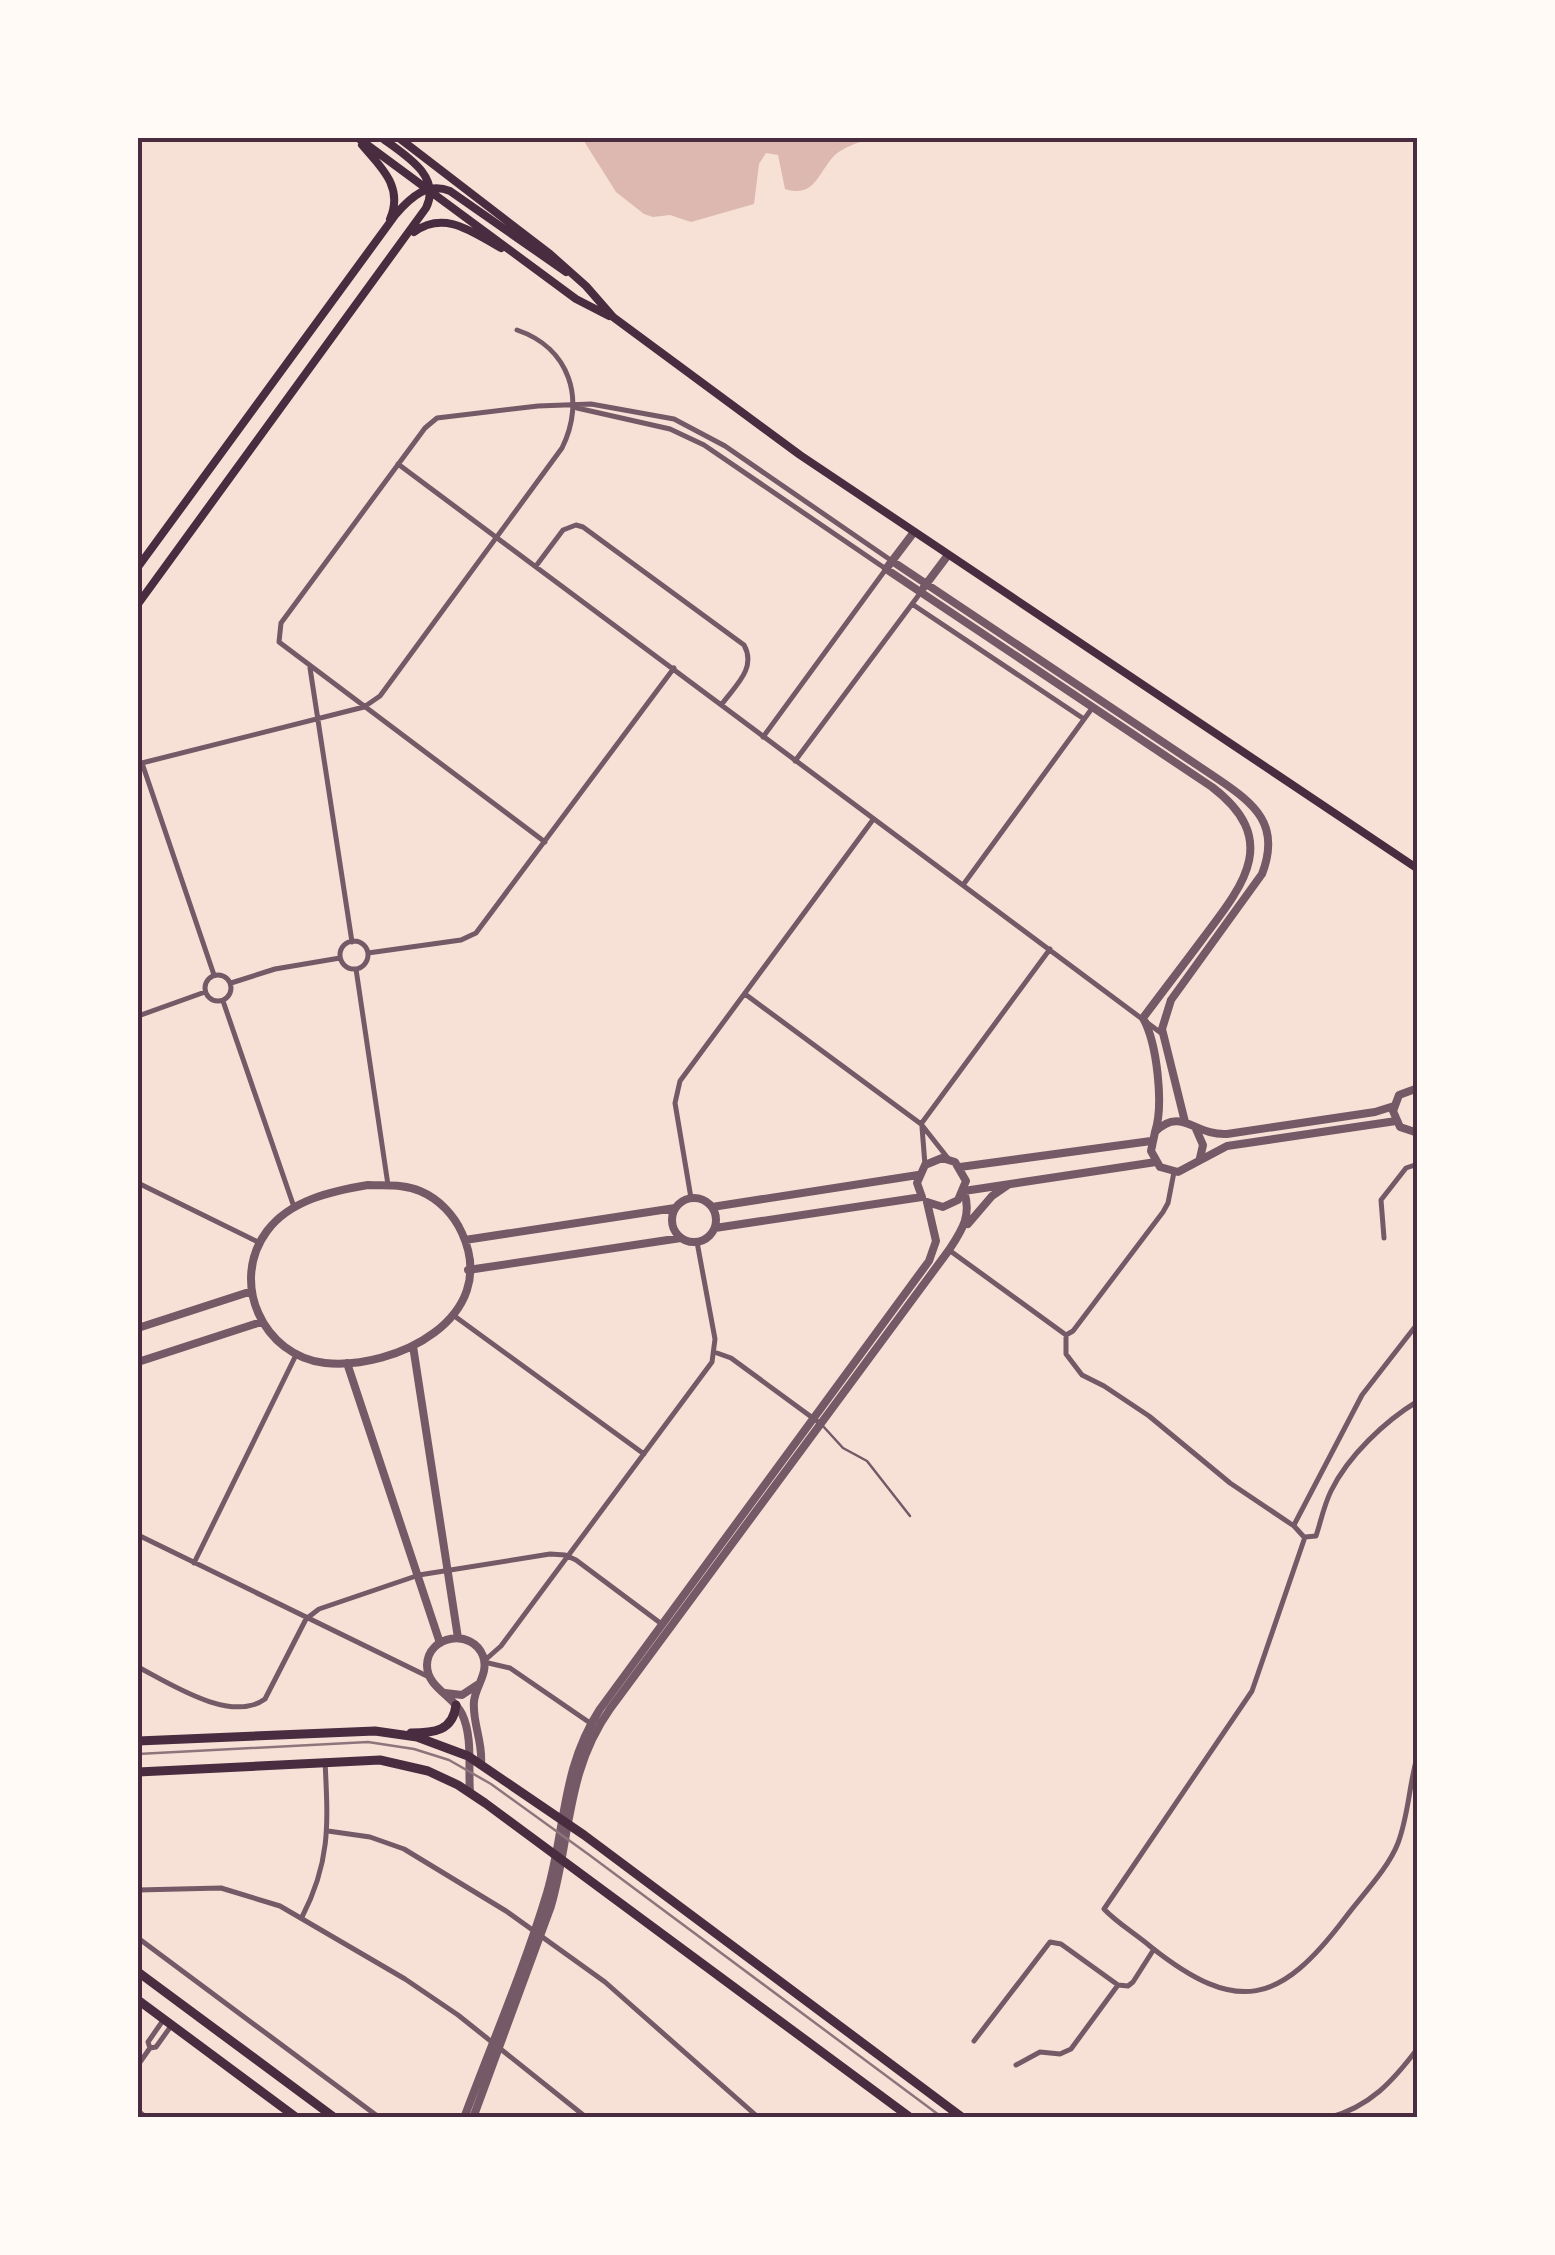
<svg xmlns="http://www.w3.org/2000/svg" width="1555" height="2255" viewBox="0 0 1555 2255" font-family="'Times New Roman',serif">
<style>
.water{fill:#dcb8b0}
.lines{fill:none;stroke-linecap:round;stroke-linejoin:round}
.service{stroke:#755966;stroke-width:2.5}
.minor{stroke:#755966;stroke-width:5}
.tertiary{stroke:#755966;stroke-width:8}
.secondary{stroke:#4a2c40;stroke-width:8}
.primary{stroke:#4a2c40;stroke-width:9}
.trunk{stroke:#4a2c40;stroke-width:9}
.tram{stroke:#8f747c;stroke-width:2.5}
.neatline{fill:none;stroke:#4a2c40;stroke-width:4}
</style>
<rect width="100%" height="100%" fill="#f7e1d7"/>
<path class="water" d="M582 138H871C860 142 841 148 834 156 819 171 815 199 785 189L778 155 766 153 759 164 754 204 691 222 670 215 653 217 644 214 616 192Z"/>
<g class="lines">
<path class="service" d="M822 1425 843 1448 867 1461 910 1516"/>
<path class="minor" d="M577 408 670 429 704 445 886 569 763 737
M398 464 1161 1033
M536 566 563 530 576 525 583 527 744 645C757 668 735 686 722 704
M912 604 1084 719
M310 668 352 942
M795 761 921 592
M142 763 214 975
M138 764 364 707 380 696 562 448C586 400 570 348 517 330
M545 842 279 642 281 623 425 428 437 418 538 406 591 404 674 419 725 446 892 561
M963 885 1093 707
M340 955a14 14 0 1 1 28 0a14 14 0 1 1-28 0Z
M368 953 461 940 476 933 674 668
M356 969 388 1185
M205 988a13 13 0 1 1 26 0a13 13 0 1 1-26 0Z
M231 983 275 969 340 958
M745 994 921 1124 947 1157
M223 1001 294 1207
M138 1016 205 992
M921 1124 1050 949
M922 1127 925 1165
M138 1183 260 1243
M691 1198 675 1103 680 1081 872 821
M1384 1238 1381 1200 1406 1168 1418 1164
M949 1250 1066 1335 1073 1331 1163 1212 1168 1203 1174 1172
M453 1315 644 1454
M1066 1335V1354L1082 1375 1104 1386 1149 1416 1230 1483 1294 1526 1304 1537
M717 1353 731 1358 821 1424
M1418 1401C1385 1421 1348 1456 1331 1491 1324 1505 1321 1521 1316 1536L1305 1537 1252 1691 1104 1909C1117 1923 1136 1934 1151 1947 1238 2016 1280 2004 1345 1918 1362 1895 1388 1869 1398 1843 1409 1814 1409 1783 1418 1754
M1294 1525 1362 1395 1418 1323
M138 1535 429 1677
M194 1563 296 1355
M484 1661 501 1646 712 1362 715 1339 697 1242
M484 1662 510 1668 593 1725
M138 1667C169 1683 231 1724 265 1699L306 1619 319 1609 419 1575 550 1554 565 1555 576 1560 663 1625
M328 1831 370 1837 404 1849 506 1911 605 1982 759 2118
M138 1890 221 1888 280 1906 405 1979 458 2015 587 2118
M302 1917C331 1861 328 1823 325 1761
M138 1938 380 2118
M974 2041 1050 1942 1061 1944 1118 1985
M150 2048 156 2047 171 2026
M138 2065 150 2048 148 2042 164 2019
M1016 2065 1040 2052 1060 2054 1071 2049 1118 1985 1128 1986 1133 1982 1154 1949
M138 2111 147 2118
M1328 2118C1370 2107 1393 2081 1418 2048"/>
<path class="tertiary" d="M914 532 886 569 1212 787C1280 839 1245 883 1204 937 1184 964 1163 991 1143 1018 1157 1043 1164 1105 1155 1132
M892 561 1218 779C1255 804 1281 825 1262 874L1171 1000 1162 1029 1185 1122
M924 587 948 555
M1418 1088 1399 1095 1393 1111 1400 1127 1418 1133
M1394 1106 1375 1112 1227 1134C1195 1136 1181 1106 1155 1132L1151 1151 1160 1167 1178 1172 1227 1146 1396 1121
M1196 1129 1203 1145 1200 1158
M960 1167 1151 1141
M368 1185C386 1186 404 1184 420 1191 439 1199 454 1215 462 1233 501 1318 395 1370 325 1363 263 1356 229 1282 267 1231 290 1200 332 1191 368 1185Z
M964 1191 1156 1162
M672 1220a22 22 0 1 1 44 0a22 22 0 1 1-44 0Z
M712 1207 918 1175
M968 1224 992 1196 1008 1185
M715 1228 922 1197 917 1183 925 1165 942 1158 955 1162 966 1181 958 1200 943 1207 927 1202
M465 1240 675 1208
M468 1270 681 1238
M138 1328 252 1291
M413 1346 458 1638
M138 1362 261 1322
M347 1363 440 1643
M445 1693 462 1695 477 1685
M470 1792C468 1767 473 1737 462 1714 453 1695 427 1688 427 1665 428 1635 472 1628 483 1656 489 1673 476 1685 474 1701 472 1722 483 1742 481 1763
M464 2118C492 2043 524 1969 547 1893 566 1828 561 1769 600 1709L929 1261 936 1241 927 1202
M473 2118 551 1906C571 1836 566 1771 610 1709L949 1250C962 1230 972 1216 964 1191"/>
<path class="secondary" d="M358 138 576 299 609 316
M399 138 550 254 586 286 613 317 800 455 1418 869
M362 145C381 167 404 187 390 219
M414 232C445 210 472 232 501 248
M138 567 396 214C411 197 427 182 450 191L566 272
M138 604 426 208C442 176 405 155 382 138"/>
<path class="primary" d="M138 1972 335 2118
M138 2000 297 2118"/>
<path class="trunk" d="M411 1733C434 1733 453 1731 456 1705
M138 1741 375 1731 417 1737 468 1756 584 1835 963 2118
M138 1772 380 1760 428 1771 458 1785 485 1803 911 2118"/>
<path class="tram" d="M138 1754 368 1742 414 1749 449 1760 491 1784 588 1854 943 2118"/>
</g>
<rect width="1555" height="2255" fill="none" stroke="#fffaf5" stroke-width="280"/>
<rect x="140" y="140" width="1275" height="1975" class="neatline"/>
</svg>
